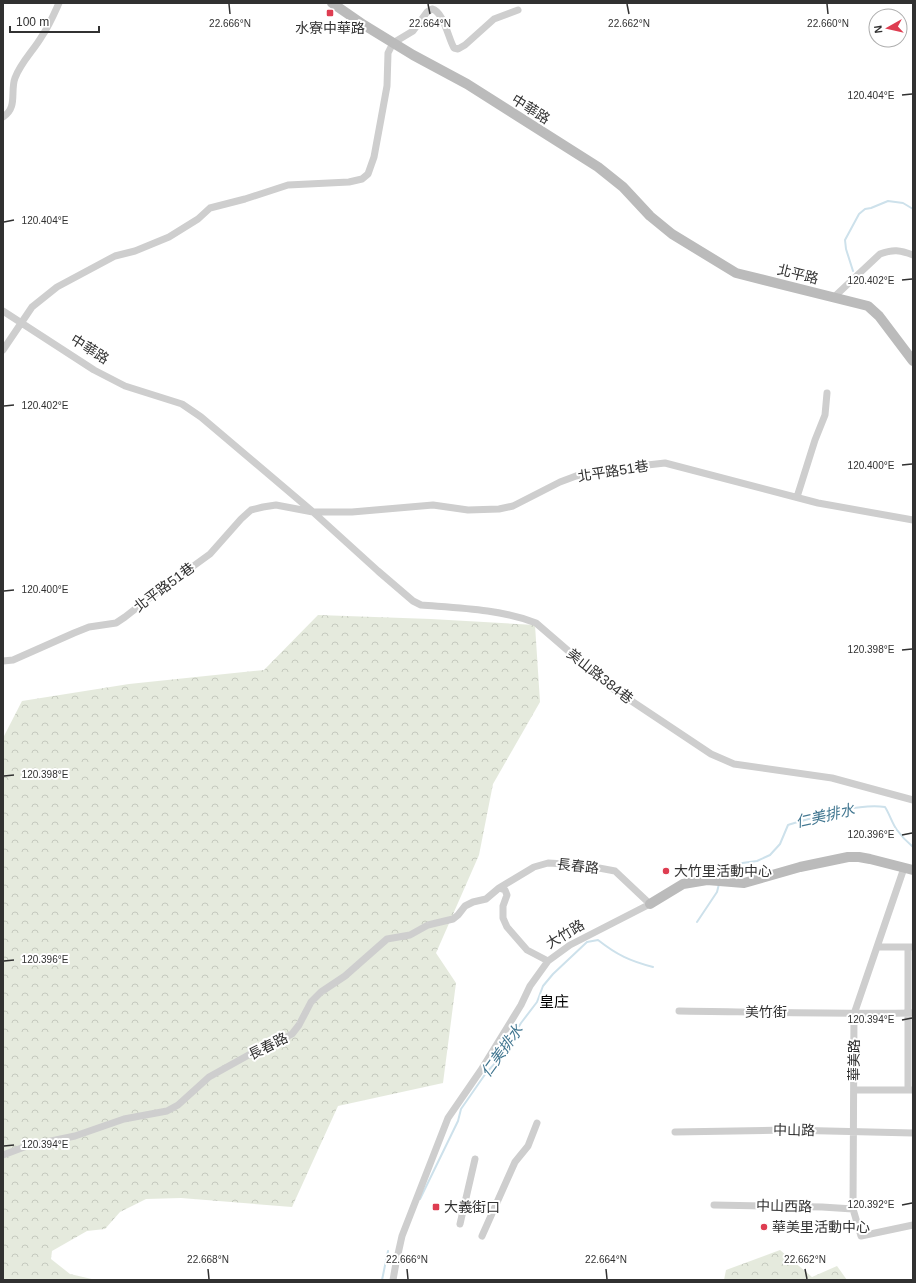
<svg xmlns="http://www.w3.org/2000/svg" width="916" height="1283" viewBox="0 0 916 1283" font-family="Helvetica,'Noto Sans TC',sans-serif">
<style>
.forest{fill:url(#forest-crowns)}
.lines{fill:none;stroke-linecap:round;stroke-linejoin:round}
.stream{stroke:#cde1eb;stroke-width:2}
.street{stroke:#cecece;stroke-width:7}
.secondary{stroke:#bbb;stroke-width:10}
.ticks{fill:none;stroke:#313131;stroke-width:1.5}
.poi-dot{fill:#de3d51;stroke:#fff;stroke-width:1.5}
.labels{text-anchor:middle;stroke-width:4;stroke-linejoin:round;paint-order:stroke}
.poi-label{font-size:14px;fill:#313131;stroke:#fff;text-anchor:start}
.street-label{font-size:14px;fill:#313131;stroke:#fff}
.water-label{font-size:15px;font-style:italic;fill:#417690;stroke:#fff}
.neighbourhood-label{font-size:15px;fill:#000;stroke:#fff}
.ticks-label{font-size:10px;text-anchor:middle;fill:#313131;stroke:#fff;stroke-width:4;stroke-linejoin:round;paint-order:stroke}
</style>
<defs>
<pattern id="forest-crowns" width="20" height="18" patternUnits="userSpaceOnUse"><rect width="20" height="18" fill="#e5eadd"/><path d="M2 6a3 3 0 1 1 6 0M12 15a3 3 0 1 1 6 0" fill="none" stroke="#c5c9be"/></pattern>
</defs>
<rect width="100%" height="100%" fill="#fff"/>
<path class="forest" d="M318 615 431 619 535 625 540 702 493 784 479 855 436 953 456 983 443 1083 338 1106 292 1207 181 1198 146 1199 120 1212 105 1229 87 1231 52 1251 51 1259 70 1274 96 1280H3V738L22 701 129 684 264 670Z
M780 1250 812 1277 837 1266 847 1280H724L726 1270Z"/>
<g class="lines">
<path class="stream" d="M853 271 846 249 845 240 859 214 865 209 871 208 888 201 903 203 913 209
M721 878 722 873 735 864 757 861 770 855 780 844 788 825C816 817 857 803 885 807 890 815 892 823 897 830 902 837 907 842 913 847
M697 922 717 892 719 884
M420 1199 458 1121 461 1109 486 1073 499 1059 521 1023 537 1002 543 986 553 974 587 942 598 940C617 955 630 961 653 967
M382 1280 388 1251"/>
<path class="street" d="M3 117C18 108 10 91 15 78 21 62 34 50 42 36 49 26 54 14 59 3
M833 298 880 254C893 249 900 250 913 255
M3 311 94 370 125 386 182 404 201 417 313 512 378 571 413 601 421 605C459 608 500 609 536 623L609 686 711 754 734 764 832 778 913 800
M3 350 32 307 57 287 115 256 135 251 169 237 198 219 210 208 245 199 288 185 349 182 362 179 368 174 374 157 381 119 387 86 388 53 393 43 413 31 427 12 432 9C444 12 448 38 454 48L458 49 465 45 494 19 518 10
M797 497 815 440 825 415 827 393
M3 661 13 660 74 633 89 627 116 623 125 617 148 599 210 554 241 519 251 510 263 507 276 505 313 512H352L433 505 468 510 499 509 513 506 560 482 576 476 603 470 665 463 818 503 913 520
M904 868 854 1014 853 1209 861 1236 913 1225
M878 947H913
M908 948V1090
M679 1011C757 1012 835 1014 913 1013
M854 1090H913
M675 1132 786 1130 913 1133
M3 1155 27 1146 75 1136 124 1119 167 1111 178 1105 209 1077 254 1052 268 1047 292 1034 299 1025 311 1002 321 992 345 976 387 939 410 935 428 925 453 919 458 915 465 906 473 902 486 899 499 888 505 890 507 895 503 906V918L507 927 527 950 548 961
M714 1205 822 1207 853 1209
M460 1224 475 1159
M482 1236 515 1162 528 1146 537 1123
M393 1280 396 1263 402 1236 448 1118 481 1070 521 1005 530 986 548 961 570 945 650 904 615 871 583 865 548 863 534 867 499 888"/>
<path class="secondary" d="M332 3 364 25 413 55 467 84 598 167 623 187 650 216 672 234 736 273 868 306 879 316 913 361
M650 904 683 884 707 880 744 883 800 867 848 857H859L870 859 913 870"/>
</g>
<path class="ticks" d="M229 4 230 14M428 4 430 14M627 4 629 14M827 4 828 14M902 95 912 94M4 222 14 220M902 280 912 279M4 406 14 405M902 465 912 464M4 591 14 590M902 650 912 649M4 776 14 775M902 835 912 833M4 961 14 960M902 1020 912 1018M4 1146 14 1145M902 1205 912 1203M208 1269 209 1279M407 1269 408 1279M606 1269 607 1279M805 1269 807 1279"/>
<g class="poi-dot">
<rect x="326" y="9" width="8" height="8" rx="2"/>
<circle cx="666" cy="871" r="4"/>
<rect x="432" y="1203" width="8" height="8" rx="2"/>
<circle cx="764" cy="1227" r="4"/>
</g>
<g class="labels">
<g class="poi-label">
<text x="330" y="33" text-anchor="middle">水寮中華路</text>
<text x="674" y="876">大竹里活動中心</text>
<text x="444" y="1212">大義街口</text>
<text x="772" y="1232">華美里活動中心</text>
</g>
<g class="street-label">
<text transform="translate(531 109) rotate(32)" y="5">中華路</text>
<text transform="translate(798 274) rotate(14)" y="5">北平路</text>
<text transform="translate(90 349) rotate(32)" y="5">中華路</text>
<text transform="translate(613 471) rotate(-9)" y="5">北平路51巷</text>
<text transform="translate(164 587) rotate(-37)" y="5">北平路51巷</text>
<text transform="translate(600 676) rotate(38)" y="5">美山路384巷</text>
<text transform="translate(578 866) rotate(6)" y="5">長春路</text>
<text transform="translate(565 934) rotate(-31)" y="5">大竹路</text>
<text x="766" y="1017">美竹街</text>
<text transform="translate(268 1046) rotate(-27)" y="5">長春路</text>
<text transform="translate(854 1060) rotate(-90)" y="5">華美路</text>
<text transform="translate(794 1130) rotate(1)" y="5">中山路</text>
<text transform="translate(784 1206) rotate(1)" y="5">中山西路</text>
</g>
<g class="water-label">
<text transform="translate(825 816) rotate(-13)" y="5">仁美排水</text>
<text transform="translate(502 1051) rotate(-54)" y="5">仁美排水</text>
</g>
<g class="neighbourhood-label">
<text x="554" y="1007">皇庄</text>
</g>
</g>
<g class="ticks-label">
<text x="230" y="27">22.666°N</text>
<text x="430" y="27">22.664°N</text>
<text x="629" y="27">22.662°N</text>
<text x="828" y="27">22.660°N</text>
<text x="871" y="99">120.404°E</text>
<text x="45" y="224">120.404°E</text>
<text x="871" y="284">120.402°E</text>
<text x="45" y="409">120.402°E</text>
<text x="871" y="469">120.400°E</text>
<text x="45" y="593">120.400°E</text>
<text x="871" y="653">120.398°E</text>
<text x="45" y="778">120.398°E</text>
<text x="871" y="838">120.396°E</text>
<text x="45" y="963">120.396°E</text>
<text x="871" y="1023">120.394°E</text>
<text x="45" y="1148">120.394°E</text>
<text x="871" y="1208">120.392°E</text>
<text x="208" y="1263">22.668°N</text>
<text x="407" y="1263">22.666°N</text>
<text x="606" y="1263">22.664°N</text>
<text x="805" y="1263">22.662°N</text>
</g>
<rect width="916" height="1283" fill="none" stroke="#313131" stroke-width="8"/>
<g transform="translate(888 28) rotate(262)"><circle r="19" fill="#ffffff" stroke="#adadad"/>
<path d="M0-3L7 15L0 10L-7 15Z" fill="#de3d51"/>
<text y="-6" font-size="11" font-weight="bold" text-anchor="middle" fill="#313131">N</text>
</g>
<path d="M10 26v6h89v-6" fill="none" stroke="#313131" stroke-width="2"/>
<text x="16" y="26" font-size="12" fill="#313131" stroke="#ffffff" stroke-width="3" paint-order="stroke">100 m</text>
</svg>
